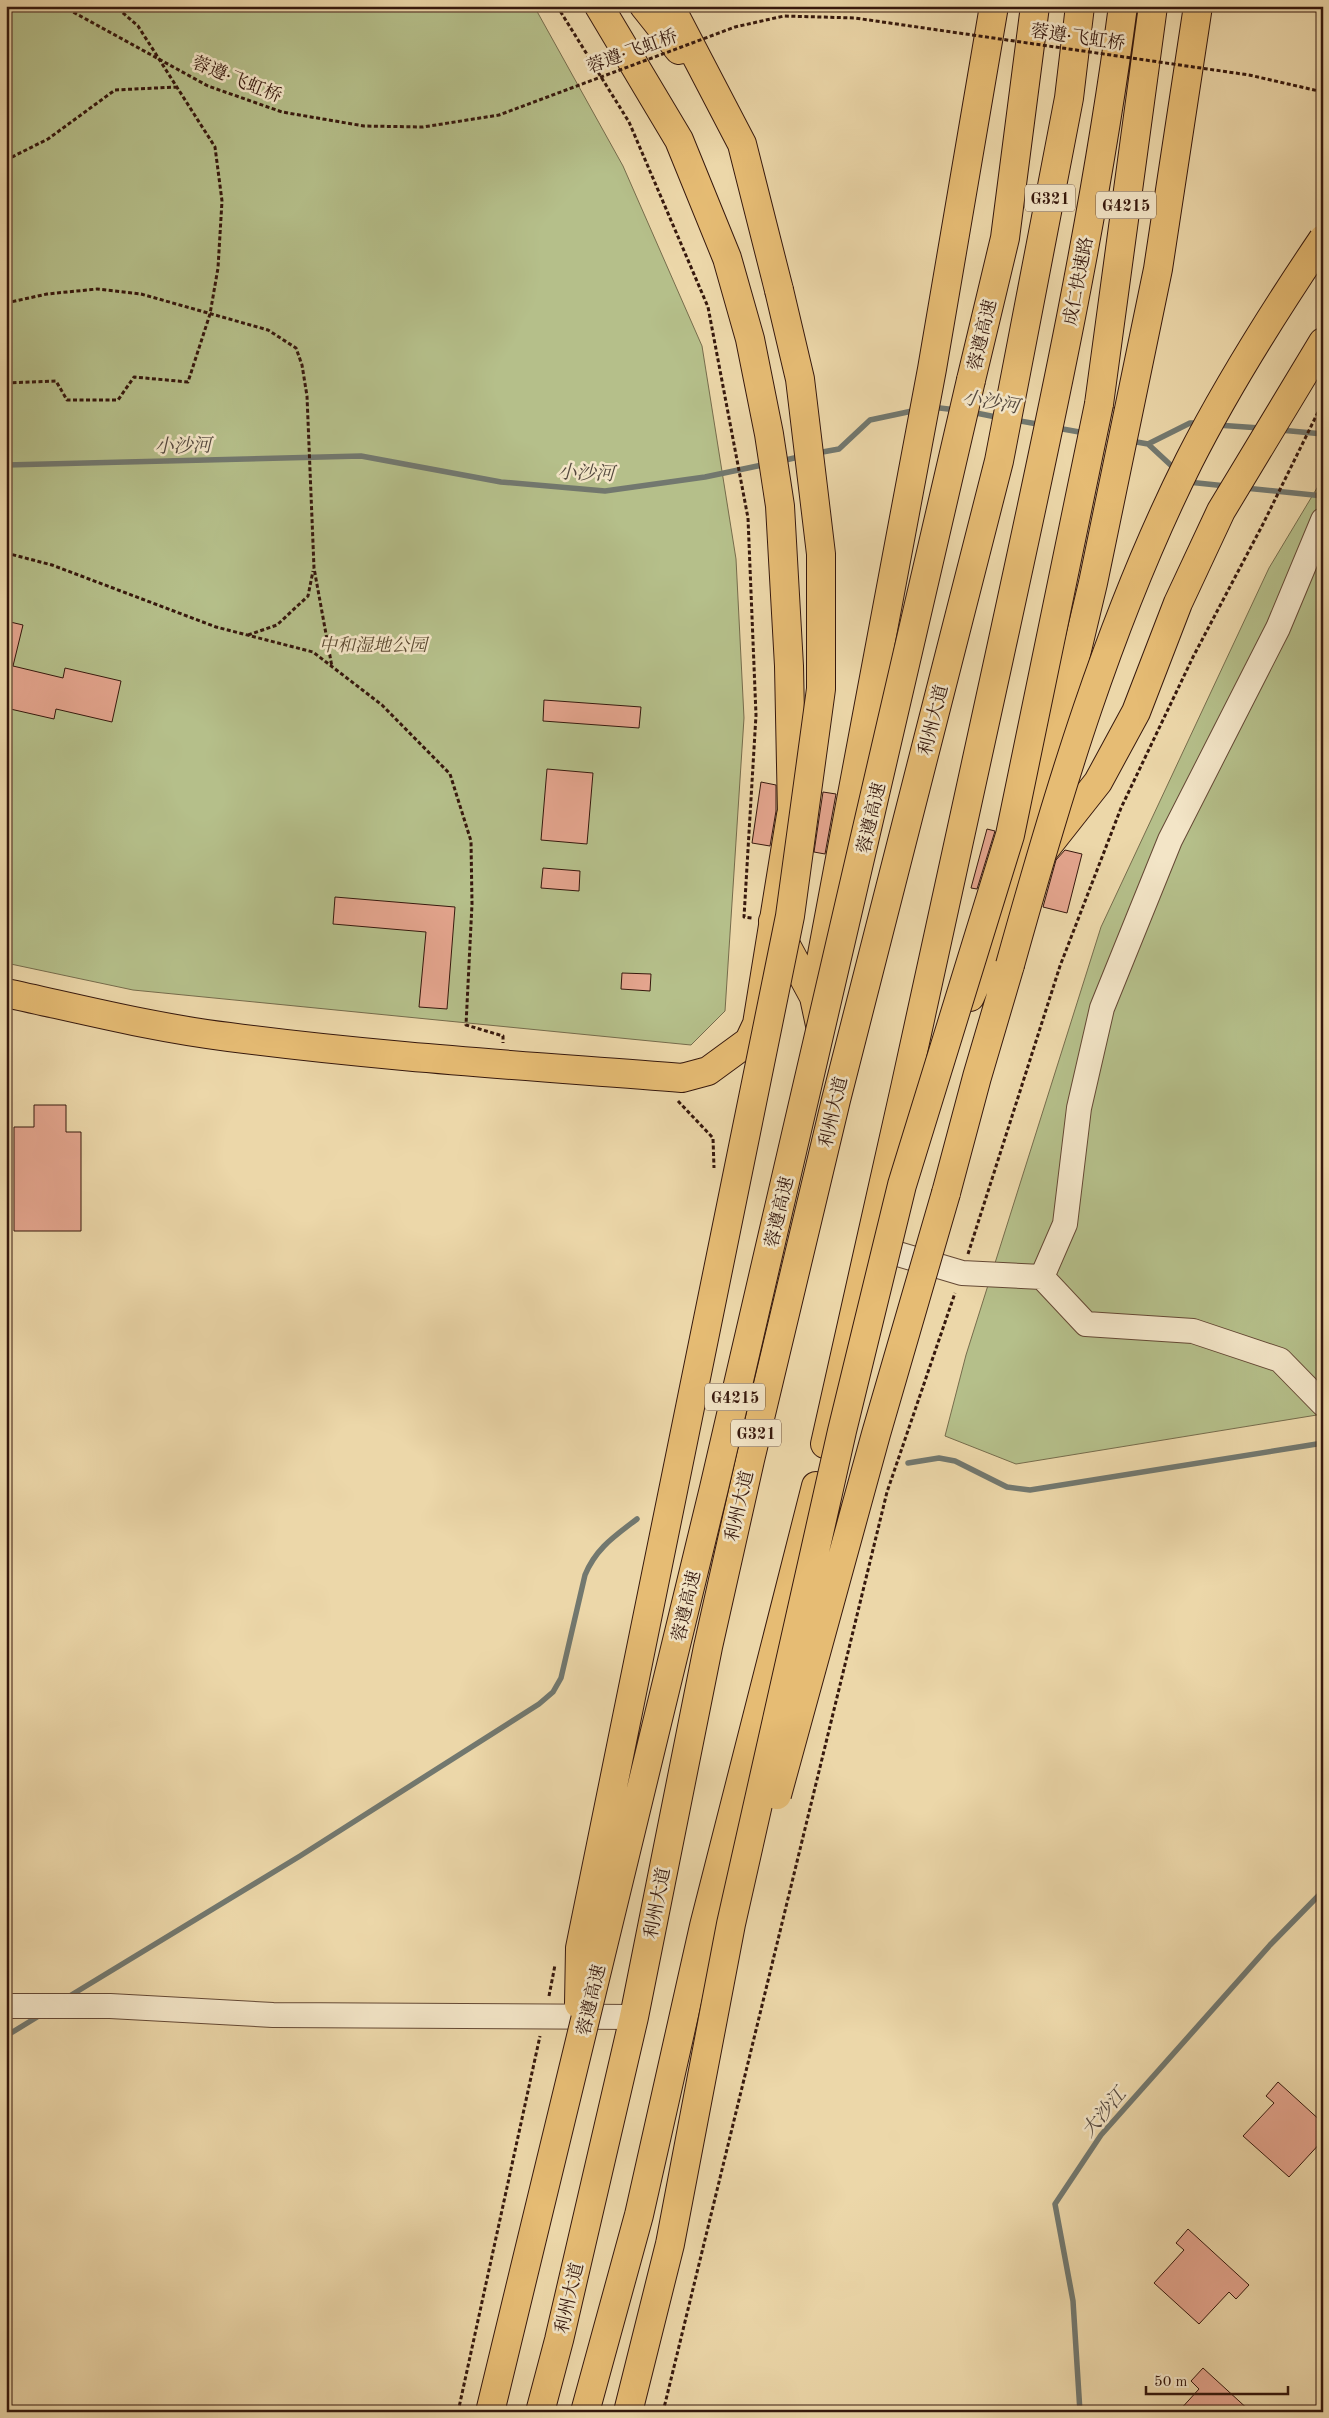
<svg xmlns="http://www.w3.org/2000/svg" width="1329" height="2418" viewBox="0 0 1329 2418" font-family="'Old Standard TT','Noto Serif SC',serif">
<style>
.green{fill:#b5bf8a;stroke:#766c4c}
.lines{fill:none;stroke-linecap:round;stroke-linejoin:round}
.stream{stroke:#72786f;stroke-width:5.5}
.building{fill:#e4a58e;stroke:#36180d}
.minor-casing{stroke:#644834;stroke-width:26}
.major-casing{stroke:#36180d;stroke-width:30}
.highway-casing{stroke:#36180d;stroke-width:30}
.path{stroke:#36180d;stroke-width:3;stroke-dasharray:4 2.5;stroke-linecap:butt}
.minor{stroke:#f3e5c7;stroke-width:24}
.major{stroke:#e6bc74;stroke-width:28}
.highway{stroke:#e6bc74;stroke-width:28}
.highway-bridge-casing{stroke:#36180d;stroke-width:30;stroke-linecap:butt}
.path-bridge{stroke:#36180d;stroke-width:3;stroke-dasharray:4 2.5;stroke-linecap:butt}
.highway-bridge{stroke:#e6bc74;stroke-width:28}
.labels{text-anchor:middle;stroke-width:5;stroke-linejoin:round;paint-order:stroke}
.shield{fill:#f3e5c7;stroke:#6f5645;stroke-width:1}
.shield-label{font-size:16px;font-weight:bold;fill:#36180d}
.street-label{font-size:18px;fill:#36180d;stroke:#f3e5c7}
.park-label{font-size:18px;font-style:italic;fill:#5c4a32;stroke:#f3e5c7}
.water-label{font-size:19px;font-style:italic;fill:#54483e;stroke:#f3e5c7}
</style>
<rect width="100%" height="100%" fill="#ecd7a9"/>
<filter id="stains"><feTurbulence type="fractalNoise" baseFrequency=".004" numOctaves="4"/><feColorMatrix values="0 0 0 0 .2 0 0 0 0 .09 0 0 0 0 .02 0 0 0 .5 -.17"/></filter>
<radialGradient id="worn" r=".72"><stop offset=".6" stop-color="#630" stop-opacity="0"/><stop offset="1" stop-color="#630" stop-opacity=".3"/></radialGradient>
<path class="green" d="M6 6H534L623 166 702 346 736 559 744 718 725 1011 691 1045 133 990 6 963Z
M1323 478V1414L1016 1464 945 1436 966 1355 1101 927 1269 568Z"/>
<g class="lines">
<path class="stream" d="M931 407 957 410
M971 412 1001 418
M1015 420 1043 425
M1217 425 1260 428
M1057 428 1085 433
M1280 430 1323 434
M1131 441 1148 444 1176 470
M1148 444 1190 423H1201
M817 453 839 449 870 420 917 410
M781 461 803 456
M6 465 361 456 501 482 605 491 705 477 767 464
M1188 482 1226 486
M1245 488 1323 496
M908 1463 939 1458 955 1461 1007 1487 1030 1490 1323 1443
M68 1997 300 1856 539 1704 553 1692 561 1678 585 1575C596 1548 615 1536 637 1519
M6 2036 42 2014
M1080 2412 1073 2301 1055 2204 1101 2135 1270 1945 1323 1891"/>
</g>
<path class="building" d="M6 621 23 625 13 666 63 678 65 668 121 681 112 722 56 709 54 719 6 708Z
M544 700 641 707 639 728 543 721Z
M547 769 593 773 587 844 541 840Z
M761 782 776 785V811L770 846 752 843Z
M823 792 836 794 825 854 814 852Z
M987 829 995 831 977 889 971 888Z
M1065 850 1082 854 1067 913 1043 907 1056 860Z
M543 868 580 871 579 891 541 888Z
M335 897 455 907 447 1009 419 1007 426 932 333 924Z
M622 973 651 974 650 991 621 989Z
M34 1105H66V1132H81V1231H14V1127H34Z
M1278 2082 1323 2123V2140L1289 2177 1243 2136 1274 2103 1266 2096Z
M1188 2229 1249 2285 1236 2299 1229 2292 1199 2324 1154 2283 1184 2250 1176 2243Z
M1203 2368 1251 2412H1178L1199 2389 1191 2381Z"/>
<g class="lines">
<defs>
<path id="minor" d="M871 1246 962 1273 1042 1277 1086 1324 1193 1331 1280 1360 1323 1404
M1042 1277 1065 1224 1079 1108 1102 1008 1170 840 1278 628 1323 520
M6 2006H110L273 2015 634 2017"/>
<path id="major" d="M6 993C80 1009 154 1028 229 1037 379 1057 531 1066 682 1078L708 1071 749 1041 757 1024 791 815"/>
<path id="highway" d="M599 6 679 140 727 258 750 339 769 434 780 506 789 666 792 814
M644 6 679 50
M670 6 742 144 779 290
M971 380 1005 238 1035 6
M1099 404 1153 6
M1042 853 1098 782 1136 712 1178 603 1221 511 1323 342
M773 921 814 997
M970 997 1023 877 1093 583 1158 269 1198 6
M820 1025 814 997 932 369 994 6
M946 1193 977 1077 1010 965
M825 1444C885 1182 942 921 999 658 1046 442 1094 226 1123 6
M540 2412 559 2340 634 2017 708 1647 750 1460 836 1100 999 461 1069 98 1080 6
M585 2412 639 2215 704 1926 816 1486"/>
</defs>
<use href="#minor" class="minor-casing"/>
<use href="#major" class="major-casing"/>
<use href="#highway" class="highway-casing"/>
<path class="path" d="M557 6 629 122 708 307 748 518 756 715 744 917 752 918
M6 160 48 139 115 90 177 87
M6 303 47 294 97 289 141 294 268 330 296 348 302 365 307 396 314 568 332 667
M6 383 56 381 67 400H118L134 377 188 382 210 314 218 268 222 201 215 147 138 26 115 6
M6 553 52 565 216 627 313 652 382 705 450 774 471 841 472 904 466 1025 503 1036V1043
M248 635 277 625 308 596 313 571
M678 1101 713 1138 714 1168
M968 1254 1060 966 1121 808 1193 657 1263 524 1323 402
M549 1996 555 1965
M458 2412 540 2036
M663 2412 887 1492 955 1293"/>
<use href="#minor" class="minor"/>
<use href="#major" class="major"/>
<use href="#highway" class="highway"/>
<defs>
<path id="highway-bridge" d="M1010 965C1058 793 1109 621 1189 461 1228 384 1275 310 1323 239
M777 1795 876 1434 946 1193
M579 2004 580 1948 790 916 821 689V554L800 379 779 290
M490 2412 714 1488 971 380
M628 2412 670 2244 731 1924 842 1431 902 1185 1010 835 1099 404"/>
</defs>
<use href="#highway-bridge" class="highway-bridge-casing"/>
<path class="path-bridge" d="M62 6 208 86 282 112 364 126 423 127 499 115 735 27 784 16 855 18 1249 75 1323 92"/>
<use href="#highway-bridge" class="highway-bridge"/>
</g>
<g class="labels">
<g class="shield">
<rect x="1025" y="184.5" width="50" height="27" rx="4"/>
<rect x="1096" y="191.5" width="60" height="27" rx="4"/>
<rect x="705" y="1383.5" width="60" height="27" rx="4"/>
<rect x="731" y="1419.5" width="50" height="27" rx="4"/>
</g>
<g class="shield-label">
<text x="1050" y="204">G321</text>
<text x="1126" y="211">G4215</text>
<text x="735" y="1403">G4215</text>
<text x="756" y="1439">G321</text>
</g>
<g class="street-label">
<text transform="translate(1078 37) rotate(8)" y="6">蓉遵·飞虹桥</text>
<text transform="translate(632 51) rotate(-20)" y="6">蓉遵·飞虹桥</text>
<text transform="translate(237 79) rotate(22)" y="6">蓉遵·飞虹桥</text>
<text transform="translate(1078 281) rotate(-79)" y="6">成仁快速路</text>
<text transform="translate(982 335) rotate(-77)" y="6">蓉遵高速</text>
<text transform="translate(933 720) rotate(-76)" y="6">利州大道</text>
<text transform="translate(871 818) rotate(-77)" y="6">蓉遵高速</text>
<text transform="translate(833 1112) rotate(-77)" y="6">利州大道</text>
<text transform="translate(779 1212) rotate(-77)" y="6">蓉遵高速</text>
<text transform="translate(739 1506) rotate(-77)" y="6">利州大道</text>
<text transform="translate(686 1606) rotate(-77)" y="6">蓉遵高速</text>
<text transform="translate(657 1903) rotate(-79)" y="6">利州大道</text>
<text transform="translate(591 2000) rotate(-77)" y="6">蓉遵高速</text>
<text transform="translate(569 2298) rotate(-77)" y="6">利州大道</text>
</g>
<g class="park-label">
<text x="373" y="651">中和湿地公园</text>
</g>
<g class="water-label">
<text transform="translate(991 401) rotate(10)" y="7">小沙河</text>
<text transform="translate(183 445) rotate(-1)" y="7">小沙河</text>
<text transform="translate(586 472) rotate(2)" y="7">小沙河</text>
<text transform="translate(1103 2112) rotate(-50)" y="7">大沙江</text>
</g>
</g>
<rect width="1329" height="2418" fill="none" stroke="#ecd7a9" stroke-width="25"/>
<rect x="8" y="8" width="1314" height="2403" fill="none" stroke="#36180d" stroke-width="2.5"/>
<rect x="12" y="12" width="1304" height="2393" fill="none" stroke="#36180d"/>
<path d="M1146 2386v8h142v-8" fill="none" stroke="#36180d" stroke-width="2.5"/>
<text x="1154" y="2386" font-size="15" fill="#36180d" stroke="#f3e5c7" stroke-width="4" paint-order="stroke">50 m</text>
<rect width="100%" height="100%" filter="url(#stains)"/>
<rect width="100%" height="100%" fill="url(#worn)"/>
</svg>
